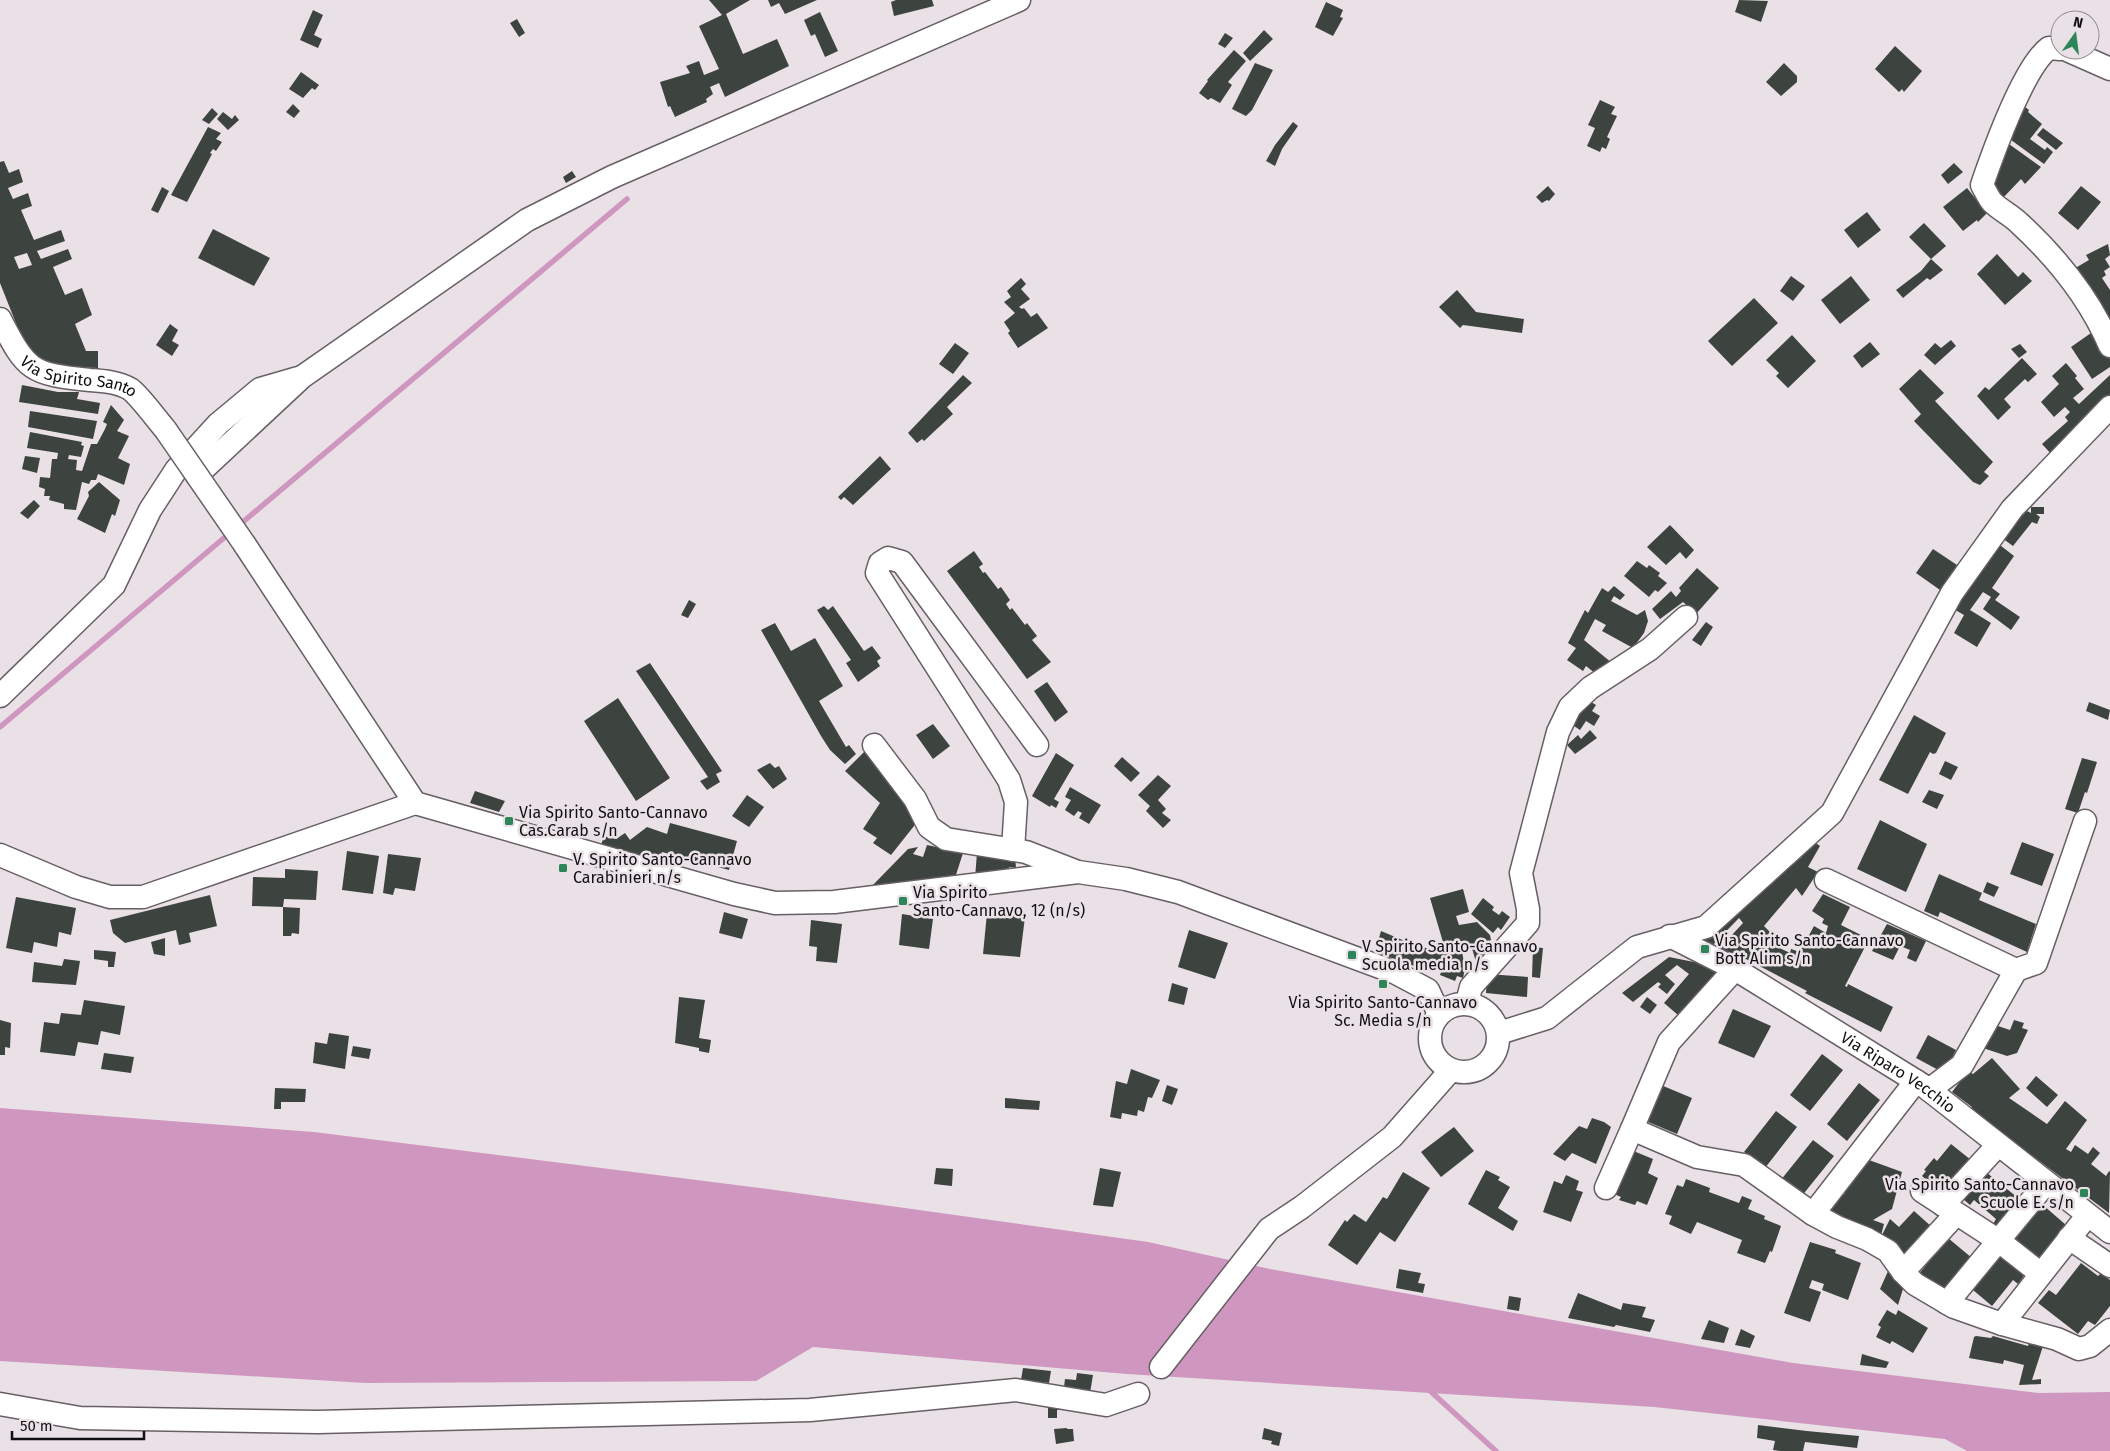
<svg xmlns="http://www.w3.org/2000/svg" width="2110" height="1451" viewBox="0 0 2110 1451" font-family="'Fira Sans',sans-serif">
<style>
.water{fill:#cf97c0}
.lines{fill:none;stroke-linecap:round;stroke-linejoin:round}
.stream{stroke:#cf97c0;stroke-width:5.5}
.building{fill:#3d443f;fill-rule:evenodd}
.minor-casing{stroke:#675f65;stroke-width:25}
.minor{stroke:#fff;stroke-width:22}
.minor-bridge-casing{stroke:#675f65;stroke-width:25;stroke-linecap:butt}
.minor-bridge{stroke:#fff;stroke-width:22}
.poi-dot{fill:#2e8559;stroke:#eae1e7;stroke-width:2}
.labels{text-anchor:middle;stroke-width:5;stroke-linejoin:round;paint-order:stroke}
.street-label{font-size:16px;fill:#120f11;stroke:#eae1e7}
.poi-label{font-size:16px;fill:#120f11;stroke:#eae1e7;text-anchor:start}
</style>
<rect width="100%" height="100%" fill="#eae1e7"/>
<path class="water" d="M0 1108 314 1132 768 1189 1148 1242 1270 1269 1793 1363 2039 1393 2110 1392V1451H1967L1945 1439 1654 1407 1127 1374 813 1347 756 1381 365 1383 0 1361Z"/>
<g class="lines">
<path class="stream" d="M238 526 627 199
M0 727 231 532
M1428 1389 1496 1451"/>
</g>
<path class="building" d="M709 0H750L726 14 743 54 777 39 789 66 725 97 719 83 710 87 713 94 706 99 707 102 675 117 670 106 668 107 660 82 690 73 686 66 699 61 704 75 719 69 699 26 722 15Z
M768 0H817L785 14 779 3 771 7Z
M896 0H932L934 6 894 16 891 2Z
M1739 0 1768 1 1761 22 1735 12Z
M1326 2 1343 10 1340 17 1343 18 1333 36 1315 27Z
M313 10 323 15 314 35 322 39 318 48 300 40Z
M820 12 838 51 825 57 815 34 811 36 804 20Z
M517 19 525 33 519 37 510 23Z
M1264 30 1273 39 1250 61 1243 53Z
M1225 33 1233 38 1225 48 1218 44Z
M1895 46 1922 71 1904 92 1902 89 1899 92 1875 69Z
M1234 50 1246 61 1228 82 1232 85 1220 103 1211 98 1208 100 1199 93 1208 81 1207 80Z
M1255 63 1273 70 1252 110 1246 116 1232 109Z
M1784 63 1797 76V82L1781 96 1766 82Z
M301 72 319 85 315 90 312 88 303 98 289 89Z
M1600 100 1615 107 1611 114 1617 116 1607 137 1610 139 1606 149 1602 147 1600 152 1587 146 1595 128 1588 125Z
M2020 103 2029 110 2028 112 2042 124 2030 139 2045 150 2047 147 2053 152 2044 164 2007 137Z
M293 104 300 111 294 118 286 112Z
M212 108 218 114 209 124 202 120Z
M223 112 232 119 235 115 239 120 228 130 217 119Z
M1293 122 1298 126 1282 149 1275 166 1266 161 1275 145Z
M208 127 221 133 216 139 222 142 216 151 213 149 210 153 212 154 187 202 171 195Z
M2043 128 2063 143 2056 150 2037 135Z
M2009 144 2041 167 2025 184 2021 179 2001 200 1994 194 1998 189 1989 180Z
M4 161 9 173 19 169 23 182 8 188 13 199 28 193 32 206 21 210 34 240 61 230 65 241 37 251 41 259 68 249 72 259 53 267 65 295 82 288 92 315 75 324 86 351H98V368L66 367 35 360 25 346 0 283V162ZM27 253 32 265 19 269 14 257Z
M1954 163 1963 172 1948 184 1941 175Z
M572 171 576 177 566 183 563 177Z
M1548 186 1555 194 1549 201 1547 200 1542 203 1536 197Z
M2081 186 2101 202 2078 230 2058 213Z
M162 187 169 191 158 213 151 210Z
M1967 188 1987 213 1978 222 1977 220 1963 231 1943 207Z
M1867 212 1881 230 1858 248 1844 230Z
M1924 223 1946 246 1931 259 1909 237Z
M213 229 270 258 254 286 198 258Z
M2108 244 2110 255 2105 259 2110 267 2104 271 2106 275 2102 278 2110 290V325L2102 321 2109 317 2093 291 2072 270 2089 260 2086 255Z
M1997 254 2018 277 2023 272 2032 281 2005 305 1977 274Z
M1931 259 1943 270 1930 280 1927 278 1903 298 1896 290 1921 271Z
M1791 276 1805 286 1793 301 1780 291Z
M1851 276 1870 300 1840 324 1821 300Z
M1021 278 1026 284 1021 289 1030 299 1019 307 1022 309 1024 308 1031 317 1037 313 1048 328 1018 348 1008 333 1010 331 1004 322 1015 313 1004 302 1011 297 1007 291Z
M1457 290 1476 312 1524 319 1522 333 1463 325 1460 328 1439 307Z
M1754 298 1778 323 1732 366 1708 341Z
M170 324 178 330 172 341 179 345 172 356 156 345Z
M2091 333 2110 359V367L2092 379 2071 347Z
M1792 335 1816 361 1788 388 1776 376 1779 373 1766 360Z
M1951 340 1956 346 1935 365 1924 355 1935 343 1941 348Z
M1870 342 1880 354 1862 368 1853 356Z
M955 343 969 353 953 374 939 364Z
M2020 344 2027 352 2019 358 2011 349Z
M2022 358 2037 374 2028 382 2025 379 2004 399 2011 407 1998 420 1977 396 1985 387 1989 390Z
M2066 363 2077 376 2075 378 2084 389 2073 398 2079 404 2110 375V397L2053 456 2042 444 2068 421 2065 417 2070 412 2065 407 2054 417 2041 402 2059 384 2052 376Z
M1920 369 1944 393 1935 401 1993 462 1984 472 1989 476 1980 485 1973 482 1914 421 1921 414 1899 389Z
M963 375 972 383 947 407 953 414 924 441 922 439 917 443 908 433Z
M22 385 58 392H79L77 399 100 403 98 414 19 402Z
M111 405 124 420 117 431 129 436 118 458 130 464 124 485 98 474 96 480H91L89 484 82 482 76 510 64 509V504L49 500 50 496H44L45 489 39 487 40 477 50 478 52 459H57L58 453 27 448 30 432 82 442 81 445 84 446 81 457 69 455 68 459 77 460 76 470 82 471 91 444H97L105 429 107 424 103 422Z
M30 411 97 421 93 439 28 427Z
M25 456 40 458 37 473 22 469Z
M880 456 891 469 853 505 844 497 841 500 838 497Z
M99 482 120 500 115 516 112 514 105 533 77 519 89 496 88 492Z
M34 500 40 506 28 519 20 513Z
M2031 507H2044V514H2036L2040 517 2037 524 2032 522 2013 546 2002 538 2023 509 2031 513Z
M1670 525 1694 550 1686 559 1680 552 1666 565 1647 547Z
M1996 542 2014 556 1992 588 2000 594 1995 600 2020 617 2011 630 1983 609 1991 597 1983 592 1970 610 1991 623 1977 647 1954 633 1964 615 1952 608Z
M1933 549 1957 565 1940 590 1916 573Z
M974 551 983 564 979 567 983 573 985 572 998 589 1001 587 1010 600 1006 604 1010 610 1012 608 1025 625 1027 623 1037 636 1032 640 1051 662 1027 679 947 571Z
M1637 561 1647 568 1649 565 1660 573 1658 576 1667 583 1658 592 1655 590 1649 597 1624 576Z
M1697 568 1719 588 1696 614 1683 602 1660 619 1652 609 1671 591 1676 597 1681 591 1679 588Z
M1614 586 1625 595 1620 600 1614 596 1611 601 1637 615 1645 610 1648 621 1644 633 1633 648 1602 631 1606 625 1595 619 1584 640 1612 663 1596 674 1586 666 1583 671 1567 660 1576 648 1568 643 1585 610 1588 613 1602 588 1608 592Z
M689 600 696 604 688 618 681 615Z
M824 606 828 610 833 606 864 651 872 646 881 658 877 661 880 666 858 682 846 663 851 660 817 610Z
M1706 622 1713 627 1701 646 1692 640Z
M775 623 791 651 815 638 843 686 819 701 846 747 849 745 856 754 845 764 830 750 821 736 761 630Z
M650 663 722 771 716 774 720 782 707 790 700 781 708 777 636 671Z
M1047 682 1068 712 1055 722 1034 691Z
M618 698 670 778 636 801 584 721Z
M1584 698 1596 705 1592 711 1600 716 1594 726 1586 721 1580 730 1568 722Z
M2089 702 2110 710 2108 720 2086 711Z
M1914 715 1946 733 1936 753 1933 754 1930 752 1908 794 1879 780Z
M933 724 950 746 933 759 916 735Z
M1590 730 1597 738 1575 754 1567 745 1578 735 1581 739Z
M867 749 894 779 915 821 914 826 891 855 873 843 877 838 863 829 880 803 845 771Z
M1056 753 1074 765 1054 799 1059 802 1056 808 1051 805 1050 807 1032 796Z
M1122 757 1140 773 1131 782 1114 766Z
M2082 758 2097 762 2087 793 2085 792 2078 813 2065 809Z
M1945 761 1958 767 1951 780 1939 774Z
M770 763 775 768 779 766 787 779 773 789 757 770Z
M1158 775 1171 786 1158 800 1166 809 1162 813 1171 820 1163 828 1146 811 1150 806 1138 795Z
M1070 787 1101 805 1089 824 1079 818 1082 813 1078 811 1074 816 1065 810 1071 800 1065 797Z
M1929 790 1944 795 1937 809 1922 802Z
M475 791 505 801 499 812 470 803Z
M747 795 764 807 749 827 732 816Z
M1880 820 1927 844 1906 892 1857 869Z
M670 823 737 841 729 870 662 852 660 860 618 849 612 853 600 848 604 836 616 839 625 833 630 840 647 827 667 834Z
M1813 841 1820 846 1808 867 1818 872 1802 896 1796 888 1764 926 1770 932 1763 940 1790 953 1791 949 1800 952 1814 926 1826 933 1828 926 1822 923 1824 919 1812 911 1823 894 1850 907 1841 925 1869 939 1845 986 1847 987 1848 984 1893 1007 1881 1032 1805 993 1807 991 1746 959 1740 964 1718 950 1743 923 1739 918 1709 949 1694 939 1781 870 1783 872 1802 857 1800 855Z
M2022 842 2054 854 2042 886 2010 874Z
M927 845 963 853 954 881 872 889V886L908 849 918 847 913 854 923 857Z
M347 851 379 856 373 894 342 890Z
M977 853 1015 855 1016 868 1009 867 1010 873 975 878Z
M388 854 421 858 415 891 395 888 393 895 383 893Z
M285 869 318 871 316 900 284 899 283 907 252 906 253 877 285 878Z
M1939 874 1982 893 1979 900 2036 924 2027 952 1940 912 1938 917 1924 911Z
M1987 882 1999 887 1994 897 1983 892Z
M1463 889 1469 912 1456 916 1459 925 1477 922 1490 935 1491 940 1482 945 1486 952 1476 962 1471 945 1445 949 1430 898Z
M210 895 217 926 189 933 191 942 179 945 176 930 125 943 113 933 110 920Z
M16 897 76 908 71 935 59 932 57 947 34 942 32 953 6 948Z
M1483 898 1494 907 1492 910 1499 915 1502 911 1510 917 1501 930 1498 927 1493 933 1471 914Z
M283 907 300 908 299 934 292 933 291 936H283Z
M724 912 748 919 742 939 719 933Z
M987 913 1025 917 1020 957 983 954Z
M902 914 933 919 929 949 899 945Z
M811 920 842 924 837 963 816 961 817 947 809 946Z
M1887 924 1926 941 1916 962 1907 958 1910 950 1900 946 1893 960 1872 951Z
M1189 930 1228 943 1215 979 1178 967Z
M1381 931 1412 944 1444 953 1462 951 1465 969 1463 978 1457 976 1455 981 1440 975 1442 969 1418 961 1417 967 1375 952Z
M165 938V956L154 954 151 942Z
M1533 947 1543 948 1540 978 1532 977Z
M94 950 116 952 114 967H108V961L94 959Z
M1669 957 1699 963 1718 973 1678 1015 1664 1003 1689 974 1677 965 1665 975 1675 984 1667 994 1658 987 1661 984 1658 982 1633 1002 1622 993Z
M64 959 80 961 76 985 32 982 34 962 62 966Z
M1487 974 1528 977 1527 997 1486 993Z
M1172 983 1188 988 1184 1005 1168 1001Z
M679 997 705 1000 699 1038 711 1040 709 1053 699 1051V1048L675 1043Z
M1647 997 1657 1005 1650 1014 1640 1007Z
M84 1000 125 1006 120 1035 101 1031 98 1045 78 1042 75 1056 40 1052 44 1022 59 1024 61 1013 81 1015Z
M1733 1009 1771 1026 1754 1058 1718 1043Z
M0 1020 11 1023 10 1048 5 1047V1055H0Z
M2014 1020 2024 1023 2022 1028 2028 1030 2017 1053 2007 1056 1983 1048 1992 1024 2010 1030Z
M329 1033 349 1036 345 1069 313 1063 315 1042 327 1044Z
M1928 1035 1956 1050 1944 1073 1916 1058Z
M353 1046 371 1049 369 1059 351 1056Z
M104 1053 134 1057 131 1073 101 1069Z
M1822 1054 1843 1070 1810 1111 1790 1095Z
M1992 1058 2020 1089 2009 1098 2047 1124 2065 1101 2087 1120 2066 1149 2071 1152 2075 1145 2088 1154 2093 1147 2100 1153 2091 1164 2106 1176 2109 1171 2110 1172 2109 1213 1970 1109 1972 1107 1952 1092 1968 1071 1973 1074Z
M1131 1069 1160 1080 1152 1098 1148 1097 1144 1112 1138 1110 1137 1116 1122 1113 1121 1119 1110 1117 1116 1081 1127 1084Z
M2036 1076 2058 1095 2047 1107 2026 1088Z
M1656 1083 1692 1098 1677 1134 1641 1119Z
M1859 1083 1880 1100 1847 1141 1827 1124Z
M1167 1085 1178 1089 1172 1105 1162 1101Z
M275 1088 306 1089 305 1102H281V1109H274Z
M1005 1098 1040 1101 1039 1110 1005 1108Z
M1776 1111 1797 1127 1765 1168 1744 1152Z
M1592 1118 1604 1122 1611 1127 1596 1164 1572 1153 1565 1161 1553 1154 1579 1126 1587 1129Z
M1454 1127 1474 1151 1441 1177 1421 1152Z
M1813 1140 1834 1156 1801 1197 1780 1181Z
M1951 1144 1971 1160 1943 1194 1922 1176 1926 1171 1924 1170 1934 1158 1937 1161Z
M1631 1150 1653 1159 1648 1173 1658 1178 1647 1205 1637 1201 1635 1205 1619 1200 1621 1197 1614 1194Z
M1869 1160 1902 1172 1892 1209 1873 1220 1884 1224 1880 1239 1890 1219 1899 1227 1914 1211 1932 1227 1904 1265 1828 1219 1835 1192 1844 1195 1851 1170Z
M936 1168 953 1169 952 1186 934 1184Z
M1100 1168 1121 1172 1113 1207 1093 1205Z
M1486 1170 1500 1177 1498 1180 1510 1187 1498 1208 1518 1221 1513 1231 1468 1204Z
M1403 1172 1430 1188 1395 1242 1380 1232 1357 1265 1328 1245 1345 1220 1347 1222 1354 1214 1366 1222 1383 1197 1387 1199Z
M1986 1172 2023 1202 2000 1230 1993 1224 1996 1219 1974 1200 1970 1205 1963 1199Z
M1566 1175 1579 1181 1576 1190 1583 1192 1571 1222 1543 1212 1554 1181 1562 1184Z
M1686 1179 1710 1188 1709 1192 1739 1203 1742 1196 1752 1200 1748 1209 1765 1216 1764 1219 1781 1226 1772 1252 1770 1251 1765 1263 1737 1253 1742 1240 1697 1222 1691 1234 1669 1224 1672 1216 1665 1214 1677 1185 1683 1187Z
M2043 1205 2066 1225 2036 1261 2013 1241Z
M1948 1238 1972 1258 1941 1294 1918 1275Z
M1810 1242 1836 1250 1835 1253 1861 1263 1848 1300 1822 1290 1824 1284 1812 1280 1809 1288 1821 1292 1810 1322 1784 1313Z
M1884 1254 1893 1264 1903 1289 1898 1305 1880 1289 1889 1269 1882 1262Z
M2003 1254 2026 1273 2018 1284 2013 1280 1992 1306 1973 1290Z
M2081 1263 2098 1276 2101 1273 2110 1280V1306L2095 1325 2088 1321 2078 1334 2038 1303 2049 1290 2056 1295Z
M1399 1269 1421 1273 1418 1283 1425 1284 1423 1293 1396 1288Z
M1578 1293 1621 1310 1623 1303 1646 1307 1642 1317 1655 1320 1650 1332 1616 1325 1614 1327 1568 1318Z
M1509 1296 1521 1298 1519 1311 1507 1309Z
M1887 1310 1896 1315 1898 1310 1928 1328 1913 1353 1892 1341 1890 1344 1876 1337 1881 1327 1878 1325Z
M1709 1320 1729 1328 1724 1343 1701 1339Z
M1741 1329 1755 1336 1750 1348 1735 1345Z
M1976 1336 1991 1338 1993 1336 2028 1346 2031 1337 2044 1343 2032 1380 2041 1379V1384L2019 1385 2024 1365 2004 1360 2003 1364 1969 1358 1974 1337Z
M1862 1354 1889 1362 1886 1368 1860 1365Z
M1023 1368 1051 1371 1049 1383 1021 1380Z
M1077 1373 1093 1375 1090 1393 1063 1395 1065 1379 1076 1380Z
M1048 1403 1070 1410H1057V1418H1048Z
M1758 1425 1807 1431 1859 1436 1857 1448 1805 1442 1803 1451H1781L1773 1450 1775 1441 1757 1438Z
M1067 1428V1429H1073L1074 1441 1056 1444 1054 1429Z
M1264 1428 1282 1433 1279 1446 1271 1444 1272 1441 1262 1439Z"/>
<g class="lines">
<defs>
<g id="minor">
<path d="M2060 49 2049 48C2024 66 1993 153 1982 185 1985 190 1988 197 1992 202 2000 210 2011 215 2019 223 2057 258 2090 299 2110 346"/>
<path d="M2067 50 2110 69"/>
<path id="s1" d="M0 319C27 371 30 374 90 380 104 381 118 382 130 389 139 395 157 420 165 429"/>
<path d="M197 475 302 377 527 220 612 177 1019 0"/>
<path d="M245 545 415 803 734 894 775 903 834 902 1078 872 1126 879 1178 892 1396 973 1428 990 1439 1014"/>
<path d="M0 696 114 585 150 510 176 470 218 424 260 389 298 378"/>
<path d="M874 745 915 799 929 827 946 839 1026 852 1075 871"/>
<path d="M1013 850 1016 802 1009 780 877 573 880 563 888 558 902 562 1037 745"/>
<path d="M0 855 76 887 110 897H143L415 803"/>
<path d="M1826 880 2016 970 1962 1065 1929 1090"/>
<path id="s2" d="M1670 936 1735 969 1924 1086 2110 1232"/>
<path d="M2016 970 2036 963 2085 821"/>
<path d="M1467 1003 1471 987 1528 923V909L1521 873 1558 732 1570 707 1590 688 1650 649 1686 617"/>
<circle cx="1464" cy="1038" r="34"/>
<path d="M1499 1033 1547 1018 1637 947 1706 927 1832 813 1952 593 2012 509 2110 407"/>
<path d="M1632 1129 1669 1042 1735 969"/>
<path d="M1606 1188 1632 1129 1697 1157 1744 1165 1813 1214 1837 1227 1867 1239 1888 1251 1903 1272 1915 1284 1954 1307 2002 1324 2057 1339 2079 1349 2090 1346 2110 1330"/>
<path d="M1922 1191 1999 1241 2041 1274"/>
<path d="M1943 1205 1998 1145"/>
<path d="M1813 1214 1916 1081"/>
<path d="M2069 1238 2110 1266"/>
<path d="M1903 1272 1956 1214"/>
<path d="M1947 1303 2046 1183"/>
<path d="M2002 1324 2087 1216"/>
<path d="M1161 1367 1269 1229 1302 1207 1392 1137 1451 1070"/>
<path d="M0 1404 80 1418 318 1422 810 1410 1016 1390 1106 1405 1138 1394"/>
</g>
</defs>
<use href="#minor" class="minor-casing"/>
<use href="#minor" class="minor"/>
<defs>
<path id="minor-bridge" d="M165 429 245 545"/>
</defs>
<use href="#minor-bridge" class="minor-bridge-casing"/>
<use href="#minor-bridge" class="minor-bridge"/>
</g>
<g class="poi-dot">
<rect x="504" y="816" width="10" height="10" rx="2.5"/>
<rect x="558" y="863" width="10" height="10" rx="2.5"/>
<rect x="898" y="896" width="10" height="10" rx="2.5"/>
<rect x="1700" y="944" width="10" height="10" rx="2.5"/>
<rect x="1347" y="950" width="10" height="10" rx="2.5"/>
<rect x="1378" y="979" width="10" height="10" rx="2.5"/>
<rect x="2079" y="1188" width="10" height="10" rx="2.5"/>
</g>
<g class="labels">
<g class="street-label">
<text dy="6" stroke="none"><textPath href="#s1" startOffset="106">Via Spirito Santo</textPath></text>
<text dy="6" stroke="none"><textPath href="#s2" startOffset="266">Via Riparo Vecchio</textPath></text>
</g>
<g class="poi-label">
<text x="519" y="818">Via Spirito Santo-Cannavo<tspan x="519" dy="18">Cas.Carab s/n</tspan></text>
<text x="573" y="865">V. Spirito Santo-Cannavo<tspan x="573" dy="18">Carabinieri n/s</tspan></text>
<text x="913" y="898">Via Spirito<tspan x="913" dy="18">Santo-Cannavo, 12 (n/s)</tspan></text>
<text x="1715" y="946">Via Spirito Santo-Cannavo<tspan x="1715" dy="18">Bott Alim s/n</tspan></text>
<text x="1362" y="952">V Spirito Santo-Cannavo<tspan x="1362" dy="18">Scuola media n/s</tspan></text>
<text x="1383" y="1008" text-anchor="middle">Via Spirito Santo-Cannavo<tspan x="1383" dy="18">Sc. Media s/n</tspan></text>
<text x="2074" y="1190" text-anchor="end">Via Spirito Santo-Cannavo<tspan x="2074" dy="18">Scuole E. s/n</tspan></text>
</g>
</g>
<g transform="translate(2075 35) rotate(14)"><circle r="24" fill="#eae1e7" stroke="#948d91"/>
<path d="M0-4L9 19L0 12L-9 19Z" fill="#2e8559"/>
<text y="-8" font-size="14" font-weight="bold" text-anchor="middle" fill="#120f11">N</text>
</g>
<path d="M12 1431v8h132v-8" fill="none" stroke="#120f11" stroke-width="2.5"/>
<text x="20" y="1431" font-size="15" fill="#120f11" stroke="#eae1e7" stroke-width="4" paint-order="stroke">50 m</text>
</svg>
